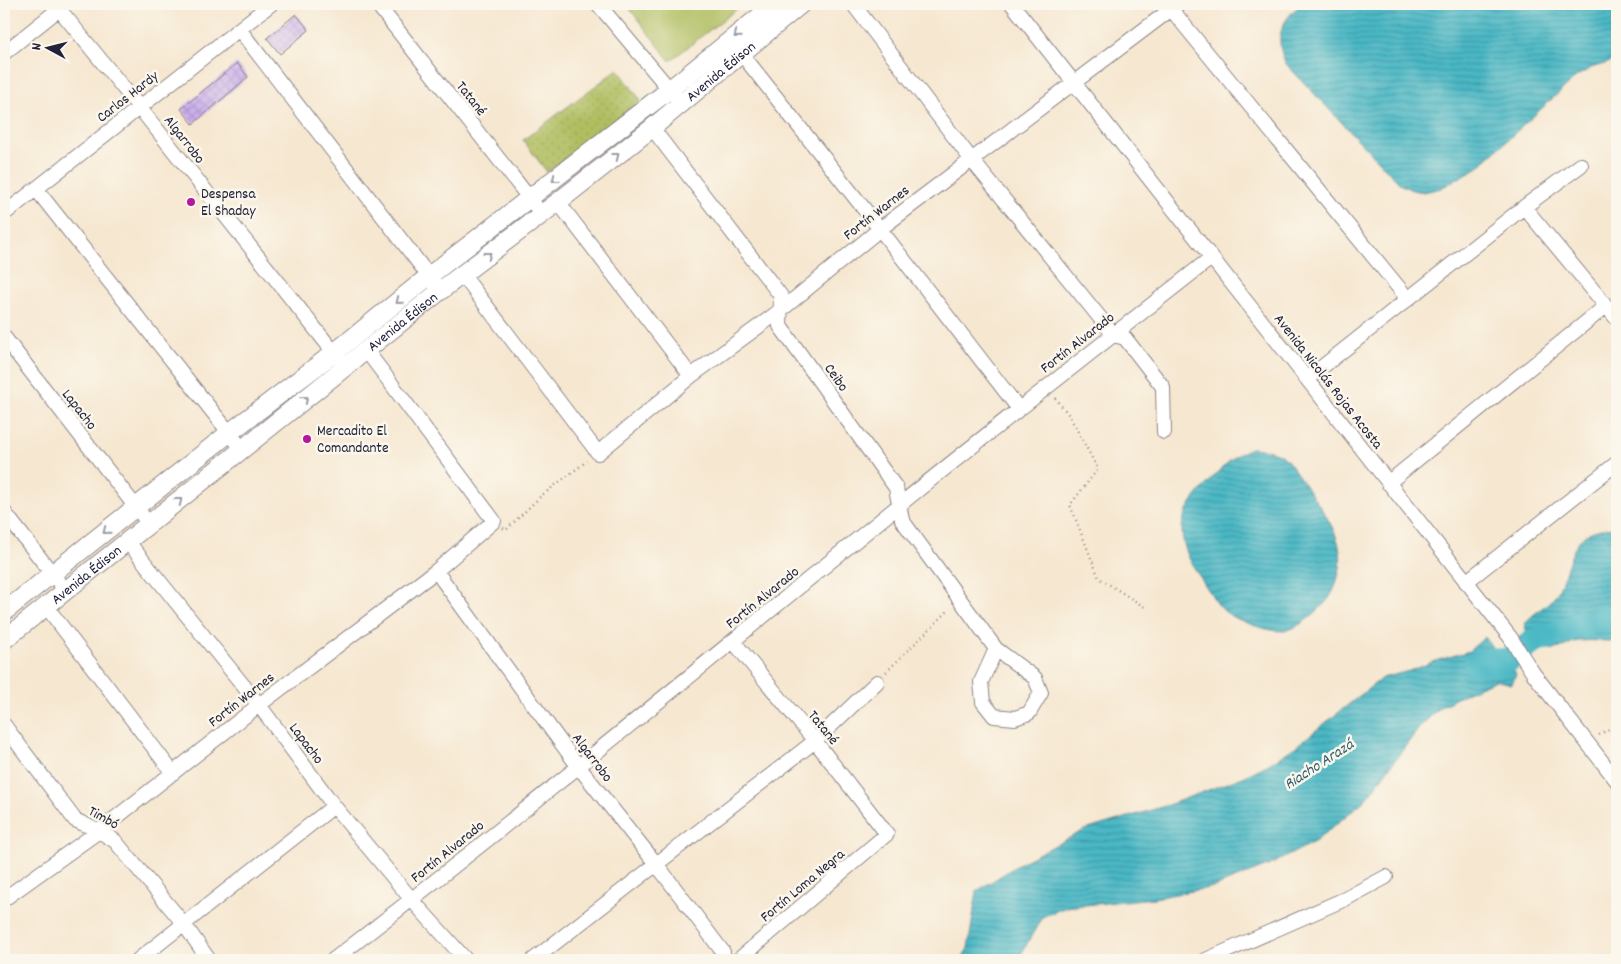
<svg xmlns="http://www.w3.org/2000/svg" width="1621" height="964" viewBox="0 0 1621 964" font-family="Dekko,sans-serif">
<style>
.grass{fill:#b0be60;stroke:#69704e}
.park{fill:url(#park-dots);stroke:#69704e}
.water{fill:url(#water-rules);stroke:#366d80}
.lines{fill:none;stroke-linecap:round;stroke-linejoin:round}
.river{stroke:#4ab8c5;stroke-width:25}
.building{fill:url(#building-cross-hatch)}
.minor-casing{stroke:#8c8486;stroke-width:16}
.major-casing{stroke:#8c8486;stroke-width:20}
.path{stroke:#8c8486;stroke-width:2.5;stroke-dasharray:1 4;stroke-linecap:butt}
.minor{stroke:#fff;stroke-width:14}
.major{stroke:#fff;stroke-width:18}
.oneway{stroke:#9c9ca7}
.poi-dot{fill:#b5179e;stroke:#fbf7ec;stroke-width:2}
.labels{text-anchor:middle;stroke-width:5;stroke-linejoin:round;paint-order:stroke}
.street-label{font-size:15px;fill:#22223b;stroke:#fbf7ec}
.poi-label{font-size:15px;fill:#22223b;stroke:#fbf7ec;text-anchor:start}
.water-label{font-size:16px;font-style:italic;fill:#325e72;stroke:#fbf7ec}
</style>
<defs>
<pattern id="park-dots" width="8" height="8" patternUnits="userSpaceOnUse" patternTransform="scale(1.25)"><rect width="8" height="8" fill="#b0be60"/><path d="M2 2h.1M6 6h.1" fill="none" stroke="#97a354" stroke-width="1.8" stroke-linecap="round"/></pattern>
<pattern id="water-rules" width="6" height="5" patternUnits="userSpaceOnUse" patternTransform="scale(1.25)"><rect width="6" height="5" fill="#4ab8c5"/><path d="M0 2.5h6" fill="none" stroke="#3d95a1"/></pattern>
<pattern id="building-cross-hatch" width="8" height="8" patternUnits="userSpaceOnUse" patternTransform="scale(1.25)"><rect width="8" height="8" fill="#caaeec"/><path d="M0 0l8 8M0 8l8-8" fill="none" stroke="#ad95cb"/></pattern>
</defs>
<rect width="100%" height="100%" fill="#fbf7ec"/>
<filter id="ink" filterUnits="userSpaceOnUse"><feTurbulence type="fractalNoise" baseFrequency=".02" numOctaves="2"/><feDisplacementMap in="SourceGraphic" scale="10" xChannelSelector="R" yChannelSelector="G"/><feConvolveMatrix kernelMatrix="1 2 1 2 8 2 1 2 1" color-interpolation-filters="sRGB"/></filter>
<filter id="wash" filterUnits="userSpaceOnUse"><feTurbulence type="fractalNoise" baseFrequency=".0096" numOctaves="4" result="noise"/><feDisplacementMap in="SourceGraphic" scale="20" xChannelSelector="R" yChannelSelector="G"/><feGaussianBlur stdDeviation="1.12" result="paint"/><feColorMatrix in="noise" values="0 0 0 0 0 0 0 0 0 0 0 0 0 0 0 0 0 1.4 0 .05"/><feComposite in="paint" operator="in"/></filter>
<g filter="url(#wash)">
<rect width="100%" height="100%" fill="#f6e7d0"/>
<path class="grass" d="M626 4H743L670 61Z"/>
<path class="park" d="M618 69 641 101 547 172 523 140Z"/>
<path class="water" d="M1302 4H1617V60L1591 68 1577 76 1477 168 1441 188 1424 192 1412 190 1401 185 1286 64C1274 39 1280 20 1302 4Z
M1252 448C1264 449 1278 451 1287 460 1294 468 1300 479 1307 488 1324 513 1347 540 1339 573 1337 580 1335 589 1331 595 1324 607 1299 629 1284 631 1268 632 1237 621 1224 611 1217 605 1206 586 1200 577 1189 561 1179 540 1183 521 1187 506 1198 493 1208 483 1221 469 1233 454 1252 448Z
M1617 526V641C1604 641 1591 640 1578 641 1571 642 1567 646 1560 648 1544 653 1525 641 1525 623 1534 612 1547 607 1556 594 1567 577 1570 543 1587 534 1596 529 1608 528 1617 526Z
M1485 637 1492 647 1508 660 1516 674 1512 684 1496 680 1470 691 1440 707 1419 728 1365 800 1316 841 1270 865 1214 887 1154 898 1066 907 1042 917 1018 960H962L968 948 977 891 1024 861 1085 830 1168 805 1243 777 1269 764 1295 747 1382 678 1413 670 1432 662 1469 651Z"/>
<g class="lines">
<path class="river" d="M1476 664 1481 662 1508 660 1533 642 1577 626 1595 621 1617 619"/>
</g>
<g id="blocks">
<path class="building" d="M296 14 309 30 280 54 267 38Z
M237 63 248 77 193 124 181 109Z"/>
</g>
</g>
<g filter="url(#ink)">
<use href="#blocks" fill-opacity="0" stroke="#8c8486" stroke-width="1"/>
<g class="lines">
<defs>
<path id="minor" d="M55 4 139 107 340 360
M377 4 541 213
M598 4 676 97
M853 4 971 159 1114 335 1125 338 1163 387 1164 432
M1012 4 1510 637 1533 673 1617 781
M1167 4 1408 299
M239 29 435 284
M4 53 59 9
M741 53 880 229 1019 409
M652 128 781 296 780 326 896 488 902 520 996 649 1035 678 1041 693 1029 713 1015 718 994 716 983 702 981 682 996 649
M36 189 243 450
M558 202 691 376
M1524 207 1617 319
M4 214 271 4
M462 274 598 453 691 376 781 310 880 229 1178 4
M4 337 149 524
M1307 379 1524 207 1581 165
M1388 483 1606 306
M4 512 65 590
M128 542 259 705 334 806 412 900 466 960
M436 571 578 766 657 865 723 952V960
M1466 582 1617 463
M46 606 173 773
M733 641 815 741 887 834 738 960
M4 725 75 820 99 831 115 841 184 924 209 960
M4 899 99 831 259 705 436 571 494 521 366 350
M138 960 334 806
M333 960C524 814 710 659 897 507 1000 423 1106 341 1211 258
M533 960 815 741 877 682
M1206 960 1345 899 1386 877"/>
<g id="major">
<path d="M4 612 229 433 334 353 429 276 669 90 775 4"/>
<path id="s1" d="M4 640 440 291 558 202 652 128 801 4"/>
</g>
</defs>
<use href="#minor" class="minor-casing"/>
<use href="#major" class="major-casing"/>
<path class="path" d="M1055 398 1069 415 1098 469 1070 505 1099 578 1146 608
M503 528 506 530 541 496 587 461
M886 672 950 609
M1599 735 1617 724"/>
<use href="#minor" class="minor"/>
<use href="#major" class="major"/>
</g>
<defs><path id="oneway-chevron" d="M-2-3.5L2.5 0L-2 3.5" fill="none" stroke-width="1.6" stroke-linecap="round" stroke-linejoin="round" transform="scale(1.25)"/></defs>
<g class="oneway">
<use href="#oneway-chevron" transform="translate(737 35) rotate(141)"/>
<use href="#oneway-chevron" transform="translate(616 156) rotate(-38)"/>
<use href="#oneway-chevron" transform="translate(555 179) rotate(142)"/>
<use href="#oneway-chevron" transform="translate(488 255) rotate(-38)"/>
<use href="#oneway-chevron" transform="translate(399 301) rotate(141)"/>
<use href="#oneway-chevron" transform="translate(305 399) rotate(-39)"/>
<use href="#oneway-chevron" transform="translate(179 501) rotate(-38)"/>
<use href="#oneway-chevron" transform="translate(106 531) rotate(141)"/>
</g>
</g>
<g class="poi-dot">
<circle cx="191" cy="202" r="5"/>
<circle cx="307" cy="439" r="5"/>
</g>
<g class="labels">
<g class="street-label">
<text dy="5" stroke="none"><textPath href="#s1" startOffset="915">Avenida Édison</textPath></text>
<text transform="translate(127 96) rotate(-38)" y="5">Carlos Hardy</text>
<text transform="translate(472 98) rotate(52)" y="5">Tatané</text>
<text transform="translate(185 139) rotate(52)" y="5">Algarrobo</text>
<text transform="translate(876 212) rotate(-38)" y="5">Fortín Warnes</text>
<text dy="5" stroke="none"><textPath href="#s1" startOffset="510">Avenida Édison</textPath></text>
<text transform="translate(1077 342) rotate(-38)" y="5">Fortín Alvarado</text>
<text transform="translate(837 377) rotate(54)" y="5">Ceibo</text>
<text transform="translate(1329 381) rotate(52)" y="5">Avenida Nicolás Rojas Acosta</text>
<text transform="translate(80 409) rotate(52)" y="5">Lapacho</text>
<text dy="5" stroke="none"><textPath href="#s1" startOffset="105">Avenida Édison</textPath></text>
<text transform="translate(762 597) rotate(-39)" y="5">Fortín Alvarado</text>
<text transform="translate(241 699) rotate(-38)" y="5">Fortín Warnes</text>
<text transform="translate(824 727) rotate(51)" y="5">Tatané</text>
<text transform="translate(307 743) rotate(53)" y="5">Lapacho</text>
<text transform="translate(593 757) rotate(53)" y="5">Algarrobo</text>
<text transform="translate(104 817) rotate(29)" y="5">Timbó</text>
<text transform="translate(447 851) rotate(-39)" y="5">Fortín Alvarado</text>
<text transform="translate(802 885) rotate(-40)" y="5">Fortín Loma Negra</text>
</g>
<g class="poi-label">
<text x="201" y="198">Despensa<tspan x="201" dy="17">El Shaday</tspan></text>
<text x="317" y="435">Mercadito El<tspan x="317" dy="17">Comandante</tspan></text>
</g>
<g class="water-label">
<text transform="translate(1318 763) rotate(-33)" y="6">Riacho Arazá</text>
</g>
</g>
<rect width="1621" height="964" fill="none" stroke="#fbf7ec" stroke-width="20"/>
<g transform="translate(48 48) rotate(277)" stroke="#fbf7ec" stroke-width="4" paint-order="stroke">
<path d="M0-4L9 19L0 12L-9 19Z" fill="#22223b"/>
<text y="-8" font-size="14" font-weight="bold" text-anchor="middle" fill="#22223b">N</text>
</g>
</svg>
